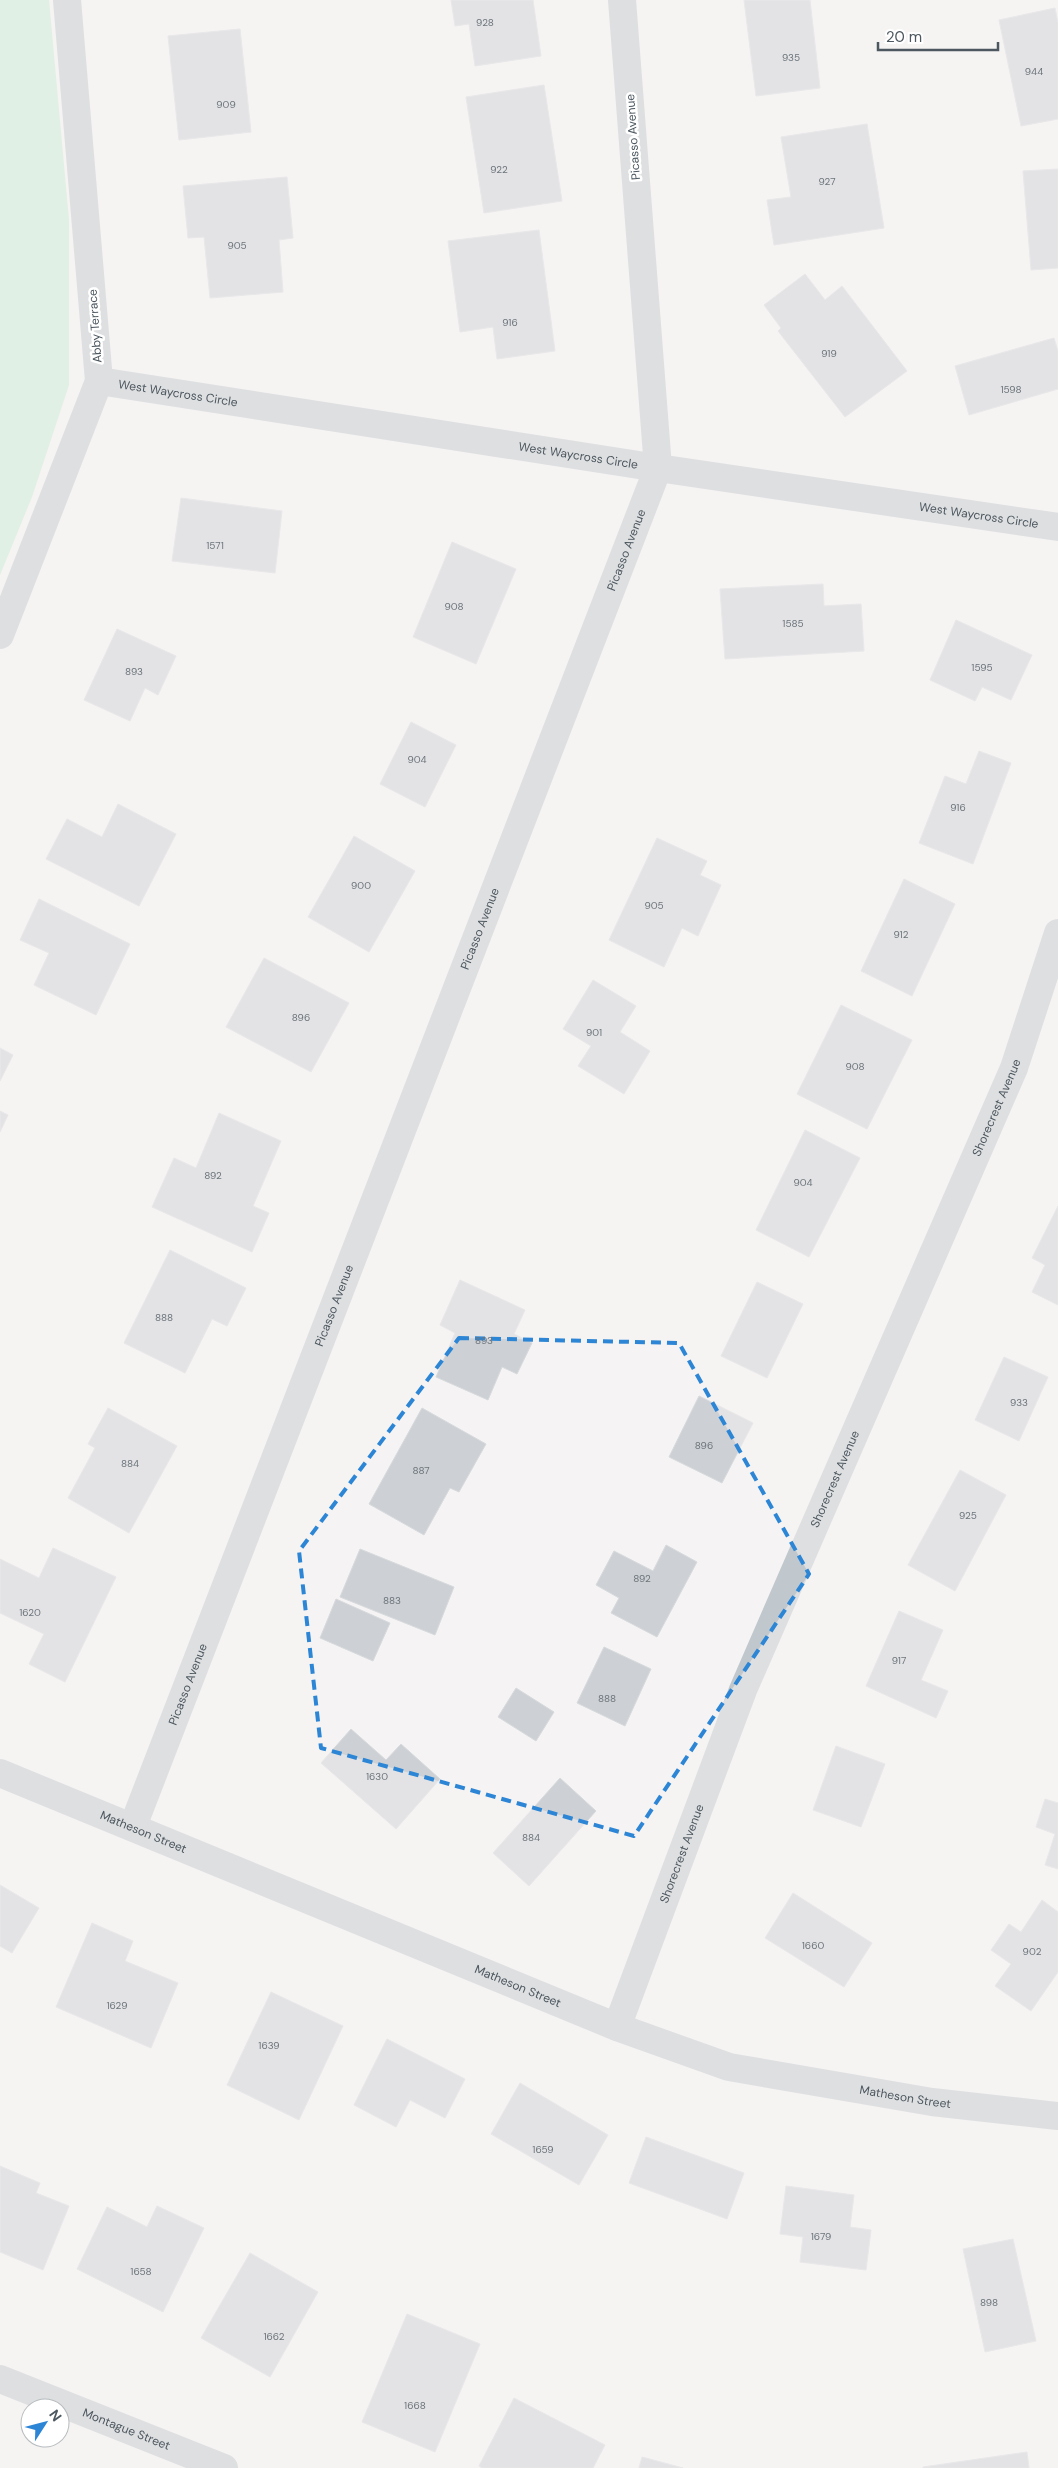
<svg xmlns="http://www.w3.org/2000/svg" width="1058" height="2468" viewBox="0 0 1058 2468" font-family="'DM Sans',sans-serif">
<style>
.park{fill:#c7edd2}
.building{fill:#cdd0d4;stroke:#d7dadd}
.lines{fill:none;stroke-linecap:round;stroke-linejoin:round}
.street{stroke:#c0c8cd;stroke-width:28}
.marked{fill:none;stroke:#2c86d5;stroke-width:4;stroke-dasharray:10 6;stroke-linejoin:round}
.labels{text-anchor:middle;stroke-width:5;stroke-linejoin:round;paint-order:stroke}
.number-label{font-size:10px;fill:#6c757c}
.street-label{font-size:12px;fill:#4c575f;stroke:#fff}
</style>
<rect width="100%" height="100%" fill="#f5f3f3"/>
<path class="park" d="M0 0H49L69 220V385L32 497 0 575Z"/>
<path class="building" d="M451 0H533L541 56 475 66 469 24 455 26Z
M744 0H810L820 88 756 96Z
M1055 8 1058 23V119L1021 126 999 20Z
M240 29 251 132 179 140 168 36Z
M544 85 562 201 484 213 466 97Z
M867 124 884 228 774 245 767 200 791 197 781 137Z
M1058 169V268L1031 270 1023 171Z
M287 177 293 238 279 240 283 292 210 298 204 237 188 238 183 186Z
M539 230 555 351 497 359 493 327 460 332 448 241Z
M805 274 825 300 842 286 907 371 845 417 778 331 781 328 764 305Z
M1054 338 1058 351V389L969 415 955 366Z
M181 498 282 511 275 573 172 561Z
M452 542 516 569 476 664 413 637Z
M823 584 824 606 861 604 864 651 725 659 720 589Z
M956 620 1032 655 1011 700 982 687 975 701 930 680Z
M117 629 176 656 158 695 145 688 130 721 84 700Z
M411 722 456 745 425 807 380 784Z
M979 751 1011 763 973 864 919 843 945 776 966 784Z
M118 804 176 834 139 906 46 859 67 819 102 837Z
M354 836 415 871 369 952 308 917Z
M657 838 707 861 700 875 721 885 698 936 682 928 664 967 609 940Z
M904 879 955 904 912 996 861 971Z
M39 899 130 944 96 1015 34 985 49 953 20 940Z
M264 958 349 1003 311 1072 226 1027Z
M593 980 636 1006 620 1032 650 1051 624 1094 578 1066 591 1046 563 1029Z
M841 1005 912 1040 867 1129 797 1094Z
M0 1048 13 1055 0 1081Z
M0 1111 8 1115 0 1132Z
M219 1113 281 1141 253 1206 269 1213 252 1252 152 1207 174 1158 196 1168Z
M805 1130 860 1158 809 1257 756 1230Z
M1058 1206V1305L1032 1292 1045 1265 1032 1258Z
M170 1250 246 1288 227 1326 212 1319 185 1373 124 1343Z
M460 1280 525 1310 514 1334 532 1343 517 1374 502 1367 488 1400 436 1377 455 1333 440 1325Z
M757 1282 803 1304 767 1378 721 1356Z
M1004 1357 1048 1377 1019 1441 975 1420Z
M699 1396 753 1423 722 1483 669 1457Z
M108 1408 177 1446 129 1533 68 1498 95 1448 88 1444Z
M422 1408 486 1444 459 1492 450 1488 424 1535 369 1504Z
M960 1470 1006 1495 955 1591 908 1565Z
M666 1545 697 1562 657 1637 611 1613 619 1598 596 1585 614 1551 653 1571Z
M53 1548 116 1577 65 1682 29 1664 44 1634 0 1613V1559L39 1578Z
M360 1549 454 1587 435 1635 340 1597Z
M336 1599 390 1623 373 1661 320 1638Z
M899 1611 943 1630 921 1680 948 1691 936 1718 866 1686Z
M604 1647 651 1669 625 1726 577 1703Z
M516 1688 554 1712 536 1741 498 1717Z
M351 1729 386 1760 401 1744 440 1779 396 1829 321 1763Z
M836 1746 885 1764 861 1827 813 1810Z
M560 1778 596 1811 529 1886 493 1853Z
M1045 1799 1058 1803V1869L1045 1865 1055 1834 1036 1827Z
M0 1885 39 1908 12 1953 0 1946Z
M793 1893 872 1943 844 1987 765 1938Z
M1042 1900 1058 1912V1972L1031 2011 995 1986 1011 1964 991 1950 1009 1924 1021 1932Z
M92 1923 133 1941 125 1961 178 1983 151 2048 56 2007Z
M271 1992 343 2026 299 2120 227 2085Z
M387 2039 465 2079 445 2118 410 2100 396 2127 354 2105Z
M520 2083 608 2135 579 2185 491 2134Z
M646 2137 744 2173 727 2219 629 2183Z
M0 2166 40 2183 36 2193 69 2206 43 2270 0 2252Z
M786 2186 854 2195 850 2227 871 2230 866 2270 800 2262 803 2237 780 2234Z
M157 2206 204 2228 163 2312 77 2269 107 2207 147 2227Z
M1013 2239 1036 2341 985 2352 963 2249Z
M250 2253 318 2292 270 2377 201 2338Z
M407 2314 480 2344 435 2452 362 2422Z
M514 2398 605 2445 593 2468H482L479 2466Z
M1027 2452 1029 2468H923V2467Z
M642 2457 683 2468H639Z"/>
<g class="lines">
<g class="street">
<path id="s1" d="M99 381 658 468 1058 527"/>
<path d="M0 635 99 381 67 0"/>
<path id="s2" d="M0 1773 617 2027 729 2067 932 2102 1058 2116"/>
<path id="s3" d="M133 1826 658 468 622 0"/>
<path id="s4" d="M617 2027 743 1690 1014 1068 1058 933"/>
<path id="s5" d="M0 2379 224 2468"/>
</g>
</g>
<path d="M0 0H1058V2468H0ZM459 1338 679 1343 809 1574 634 1836 321 1748 299 1551Z" fill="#f5f3f3" fill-opacity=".55" fill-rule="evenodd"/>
<path class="marked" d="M459 1338 679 1343 809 1574 634 1836 321 1748 299 1551Z"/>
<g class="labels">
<g class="number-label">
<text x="485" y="26">928</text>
<text x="791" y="61">935</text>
<text x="1034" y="75">944</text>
<text x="226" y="108">909</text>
<text x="499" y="173">922</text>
<text x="827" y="185">927</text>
<text x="237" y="249">905</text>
<text x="510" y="326">916</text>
<text x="829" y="357">919</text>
<text x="1011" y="393">1598</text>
<text x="215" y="549">1571</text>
<text x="454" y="610">908</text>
<text x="793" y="627">1585</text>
<text x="982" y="671">1595</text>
<text x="134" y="675">893</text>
<text x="417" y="763">904</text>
<text x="958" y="811">916</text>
<text x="361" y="889">900</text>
<text x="654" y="909">905</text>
<text x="901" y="938">912</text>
<text x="301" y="1021">896</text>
<text x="594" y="1036">901</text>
<text x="855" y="1070">908</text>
<text x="213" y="1179">892</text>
<text x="803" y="1186">904</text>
<text x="164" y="1321">888</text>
<text x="484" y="1344">893</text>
<text x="1019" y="1406">933</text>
<text x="704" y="1449">896</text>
<text x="130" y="1467">884</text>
<text x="421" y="1474">887</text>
<text x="968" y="1519">925</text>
<text x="642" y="1582">892</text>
<text x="392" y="1604">883</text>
<text x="30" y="1616">1620</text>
<text x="899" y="1664">917</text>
<text x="607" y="1702">888</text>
<text x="377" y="1780">1630</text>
<text x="531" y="1841">884</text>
<text x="813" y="1949">1660</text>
<text x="1032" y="1955">902</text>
<text x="117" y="2009">1629</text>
<text x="269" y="2049">1639</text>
<text x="543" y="2153">1659</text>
<text x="821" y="2240">1679</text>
<text x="141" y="2275">1658</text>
<text x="989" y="2306">898</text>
<text x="274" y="2340">1662</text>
<text x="415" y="2409">1668</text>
</g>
<g class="street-label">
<text transform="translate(633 137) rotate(-94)" y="4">Picasso Avenue</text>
<text transform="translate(95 326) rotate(-94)" y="4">Abby Terrace</text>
<text dy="4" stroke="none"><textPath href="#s1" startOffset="80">West Waycross Circle</textPath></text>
<text dy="4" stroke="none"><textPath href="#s1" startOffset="485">West Waycross Circle</textPath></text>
<text dy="4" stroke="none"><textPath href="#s1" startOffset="890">West Waycross Circle</textPath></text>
<text dy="4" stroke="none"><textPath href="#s3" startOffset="1368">Picasso Avenue</textPath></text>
<text dy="4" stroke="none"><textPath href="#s3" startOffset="962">Picasso Avenue</textPath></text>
<text dy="4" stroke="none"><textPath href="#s4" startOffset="995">Shorecrest Avenue</textPath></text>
<text dy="4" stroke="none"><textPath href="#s3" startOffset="558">Picasso Avenue</textPath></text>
<text dy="4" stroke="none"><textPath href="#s4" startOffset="590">Shorecrest Avenue</textPath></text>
<text dy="4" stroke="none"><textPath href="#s3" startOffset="152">Picasso Avenue</textPath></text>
<text dy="4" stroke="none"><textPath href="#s2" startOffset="155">Matheson Street</textPath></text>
<text dy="4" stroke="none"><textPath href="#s4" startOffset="185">Shorecrest Avenue</textPath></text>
<text dy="4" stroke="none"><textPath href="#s2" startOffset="560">Matheson Street</textPath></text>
<text dy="4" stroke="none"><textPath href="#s2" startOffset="965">Matheson Street</textPath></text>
<text dy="4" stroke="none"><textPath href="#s5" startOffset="136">Montague Street</textPath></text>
</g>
</g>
<g transform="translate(45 2423) rotate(54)"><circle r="24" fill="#ffffff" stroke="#b7bcbf"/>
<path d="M0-4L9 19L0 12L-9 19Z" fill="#2c86d5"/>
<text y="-8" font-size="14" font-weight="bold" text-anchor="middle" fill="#4c575f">N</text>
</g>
<path d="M878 42v8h120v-8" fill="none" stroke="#4c575f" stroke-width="2.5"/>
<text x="886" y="42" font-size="15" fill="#4c575f" stroke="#ffffff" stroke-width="4" paint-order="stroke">20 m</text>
</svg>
